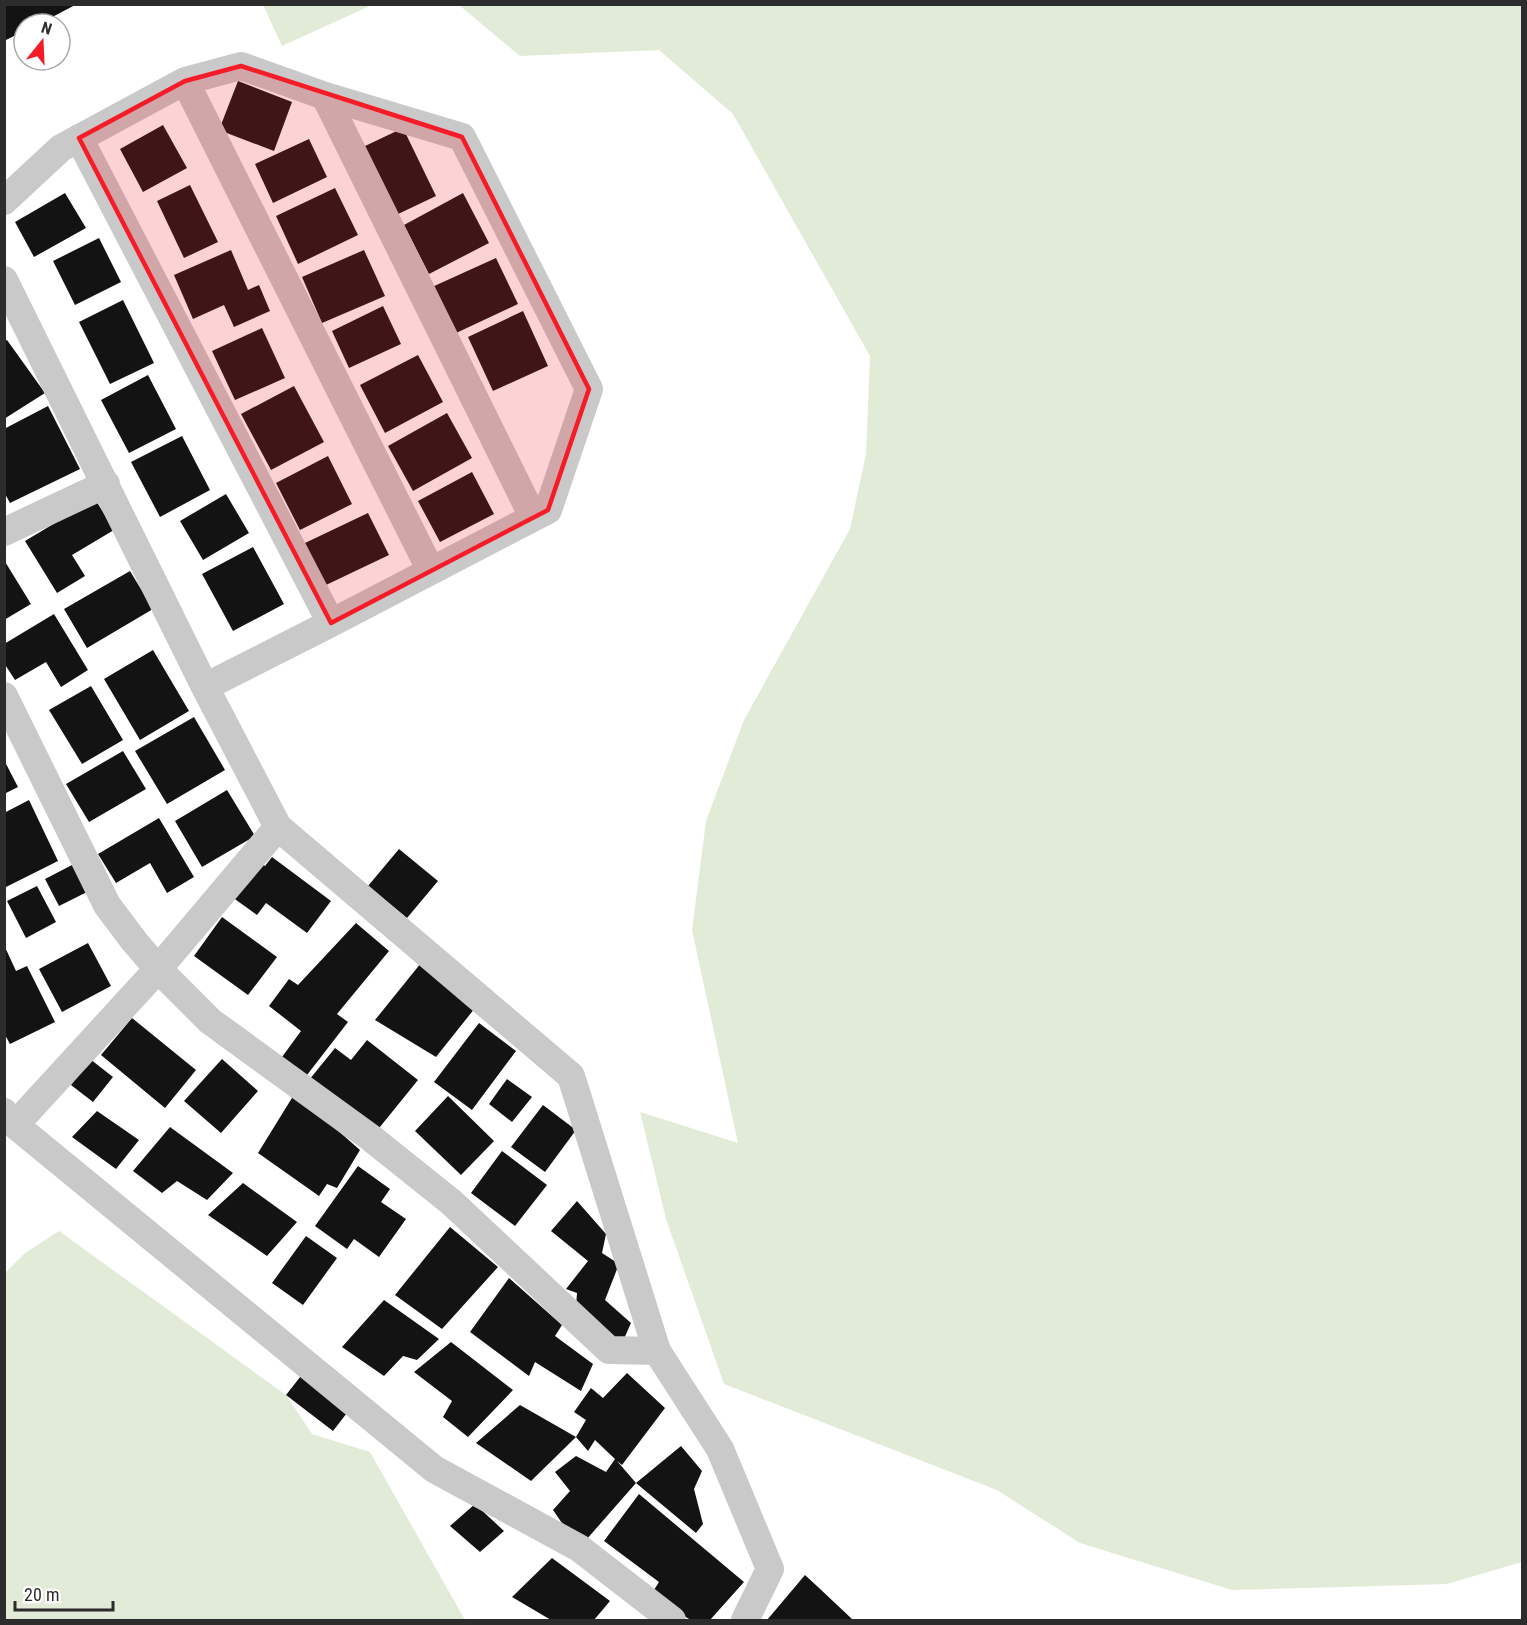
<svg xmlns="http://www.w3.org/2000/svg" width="1527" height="1625" viewBox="0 0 1527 1625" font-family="'Roboto Condensed',sans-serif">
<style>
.green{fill:#e2ebd7}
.building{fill:#131313}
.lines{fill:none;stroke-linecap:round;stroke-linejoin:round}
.street{stroke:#c9c9c9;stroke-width:28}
.marked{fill:#f51c28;fill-opacity:0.2;stroke:#f51c28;stroke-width:4.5;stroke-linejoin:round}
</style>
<rect width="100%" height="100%" fill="#fff"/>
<path class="green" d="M263 5H262H372L282 46Z
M459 5H1522V1562L1447 1584 1232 1590 1080 1543 997 1490 724 1384 666 1219 640 1112 738 1143 692 930 706 821 744 720 850 529 866 454 870 356 733 114 659 50 520 56Z
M59 1231 286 1395 312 1434 370 1452 465 1620H5L4 1274 25 1253Z"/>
<path class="building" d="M4 4H77L39 24H24V31L4 41Z
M238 81 292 102 274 151 219 130Z
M163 125 187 168 143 192 120 149Z
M403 128 436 196 396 215 363 147Z
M309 139 327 177 273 203 255 164Z
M190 185 218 242 184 258 157 201Z
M335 188 358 235 298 264 276 216Z
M65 193 86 228 34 257 15 222Z
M463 193 489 243 429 274 404 225Z
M99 238 121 282 75 305 53 261Z
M231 250 248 290 259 285 270 311 234 327 224 305 193 319 174 275Z
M364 250 385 296 322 323 302 277Z
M496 258 518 304 454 334 432 287Z
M123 300 154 363 110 384 79 322Z
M383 306 401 344 349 368 332 331Z
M523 311 548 366 493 391 468 337Z
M262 328 285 378 235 400 212 351Z
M7 340 45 393 4 419V341Z
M418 355 443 402 385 433 360 385Z
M148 375 176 429 129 453 101 400Z
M294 386 324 442 271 470 241 414Z
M48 406 80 469 10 503 4 492V429Z
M447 413 472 458 413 491 388 446Z
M182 436 210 490 160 517 131 462Z
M328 456 352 504 300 530 276 483Z
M472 472 494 514 440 542 418 501Z
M226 494 249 533 203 560 180 521Z
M95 499 114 530 72 555 85 576 57 593 25 541Z
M368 513 389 555 326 585 305 543Z
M253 547 284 604 233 631 202 574Z
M4 560 31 604 4 620Z
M130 571 153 609 87 648 64 609Z
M54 614 88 670 61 687 46 662 15 680 4 663V644Z
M153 650 189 711 140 740 104 679Z
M91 686 123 740 82 764 49 710Z
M194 717 225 770 167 804 135 751Z
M123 751 146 789 89 822 66 784Z
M4 760 18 787 4 794Z
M227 790 255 836 202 867 175 821Z
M29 800 58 861 4 888V813Z
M159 818 194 877 167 893 150 863 116 883 98 854Z
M399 849 438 881 407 918 368 886Z
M272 857 331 901 307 933 266 903 257 915 232 897 259 861 265 866Z
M72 865 87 892 59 906 45 879Z
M37 886 56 922 26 938 7 901Z
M222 917 277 957 248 995 194 956Z
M356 923 389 951 337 1014 348 1022 307 1075 282 1057 301 1031 269 1006 289 979 298 985Z
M88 943 111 986 62 1012 39 969Z
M4 945 16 971 27 966 55 1022 10 1044 4 1033Z
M421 963 479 1003 436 1057 375 1020Z
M132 1018 196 1070 165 1108 101 1055Z
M479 1023 516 1051 472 1110 434 1082Z
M367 1040 418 1080 371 1138 305 1085 335 1048 351 1060Z
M90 1059 113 1077 93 1102 71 1085Z
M222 1059 258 1091 221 1133 184 1101Z
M507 1079 532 1097 512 1122 489 1104Z
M295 1093 360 1150 337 1188 327 1184 319 1196 258 1153Z
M448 1096 494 1141 461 1175 415 1131Z
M543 1105 576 1130 545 1172 511 1147Z
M97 1111 139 1140 116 1169 72 1137Z
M170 1127 233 1173 207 1200 177 1181 162 1193 133 1171Z
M502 1151 547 1185 515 1226 471 1193Z
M358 1166 390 1189 381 1202 406 1219 379 1257 354 1239 347 1249 315 1226Z
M243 1183 297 1222 267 1256 208 1215Z
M577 1201 606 1234 602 1253 619 1264 605 1300 631 1323 619 1350 576 1307 577 1293 566 1289 588 1261 551 1231Z
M450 1227 498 1267 442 1329 395 1295Z
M306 1236 337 1258 303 1305 272 1283Z
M509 1278 562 1325 555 1336 593 1364 581 1391 535 1362 529 1376 470 1332Z
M384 1300 439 1339 417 1360 403 1356 384 1376 342 1347Z
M451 1342 513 1390 468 1437 443 1417 452 1401 414 1372Z
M304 1372 350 1409 333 1431 286 1395Z
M627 1373 665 1408 622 1465 617 1461 636 1483 579 1548 553 1510 570 1491 555 1472 576 1456 606 1472 615 1459 595 1440 588 1451 576 1437 586 1420 574 1412 591 1388 603 1398Z
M520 1405 576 1437 531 1481 476 1443Z
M681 1446 702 1471 694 1489 703 1524 696 1533 636 1483Z
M639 1494 744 1582 710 1620H691L682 1615 652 1593 659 1582 604 1541Z
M475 1504 504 1531 480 1552 450 1526Z
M552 1558 610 1601 594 1620H551L512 1597Z
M805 1575 818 1587 853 1620H767Z"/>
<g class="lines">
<path class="street" d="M185 81 431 571
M325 96 533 517
M79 138 331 623
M4 201 61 148 185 81 241 66 325 96 462 137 589 389 548 510 331 623 205 687
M4 280 205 687 278 827 571 1076 657 1351 720 1449 770 1569 745 1620
M4 532 106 484
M4 696 107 905 134 941 158 969 210 1021 371 1138 451 1202 609 1350 657 1351
M4 1112 15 1125 434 1469 579 1548 672 1620
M15 1125 158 969 278 827"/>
</g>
<path class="marked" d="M241 66 462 137 589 389 548 510 331 623 79 138 185 81Z"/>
<rect width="1527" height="1625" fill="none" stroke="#2c2c2c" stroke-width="12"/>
<g transform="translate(42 42) rotate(18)"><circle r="28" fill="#ffffff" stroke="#ababab" stroke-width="1.5"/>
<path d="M0-4.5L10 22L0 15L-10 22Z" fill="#f51c28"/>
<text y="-9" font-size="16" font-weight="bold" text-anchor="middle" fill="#2c2c2c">N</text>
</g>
<path d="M15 1601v9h98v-9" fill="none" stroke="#2c2c2c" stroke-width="3"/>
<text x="24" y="1601" font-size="18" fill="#2c2c2c" stroke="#ffffff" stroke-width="4.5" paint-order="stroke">20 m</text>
</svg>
